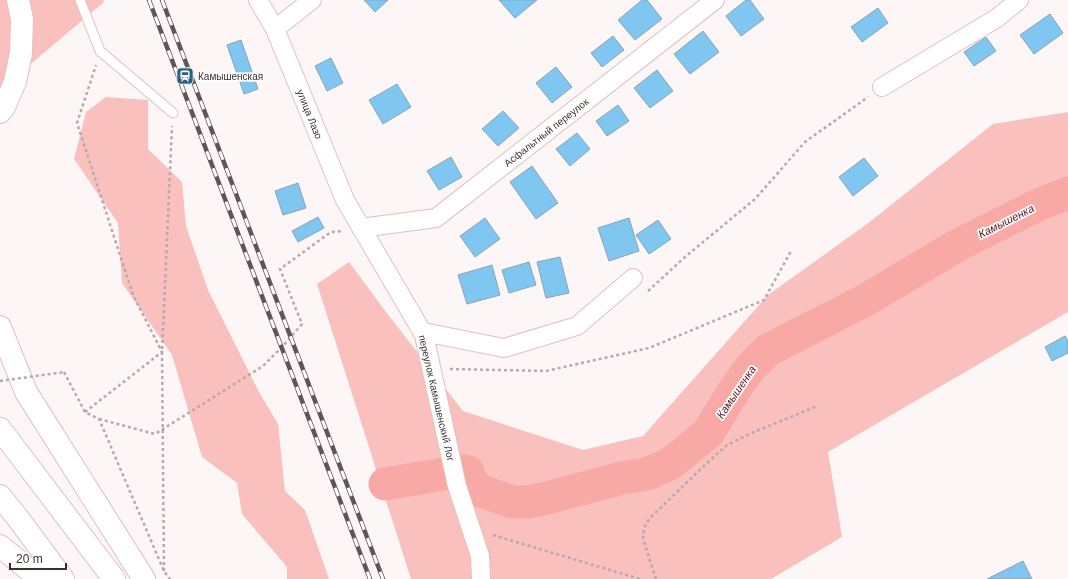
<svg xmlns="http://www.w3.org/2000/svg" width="1068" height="579" viewBox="0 0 1068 579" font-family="Arial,sans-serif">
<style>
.green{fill:#f9c0bd}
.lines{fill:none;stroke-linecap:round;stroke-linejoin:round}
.river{stroke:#f8a9a6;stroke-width:33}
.building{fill:#7fc6f0;stroke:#8ba3b3}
.service-casing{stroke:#e0c0be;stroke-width:11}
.minor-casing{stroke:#e0c0be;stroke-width:20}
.trunk-casing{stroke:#e0c0be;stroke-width:24}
.path{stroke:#b3aaa9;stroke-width:2.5;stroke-dasharray:3 3;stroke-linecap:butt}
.service{stroke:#fff;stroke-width:9}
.minor{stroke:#fff;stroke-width:18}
.trunk{stroke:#fff;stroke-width:22}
.rail-casing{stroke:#605454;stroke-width:4.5}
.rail{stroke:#fff;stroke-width:3;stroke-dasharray:9;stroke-linecap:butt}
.path-bridge{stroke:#b3aaa9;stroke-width:2.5;stroke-dasharray:3 3;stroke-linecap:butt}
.labels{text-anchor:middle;stroke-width:3.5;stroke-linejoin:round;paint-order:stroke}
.poi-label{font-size:10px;fill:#3b2f2e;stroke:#fff;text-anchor:start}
.street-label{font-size:10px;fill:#3b2f2e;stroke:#fff}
.water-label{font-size:11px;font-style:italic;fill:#690d18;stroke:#fff}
</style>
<rect width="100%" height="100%" fill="#fdf6f6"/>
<path class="green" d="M0 0H103L104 2 0 90Z
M106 97 148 100V149L182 182 186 226 208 290 259 392 278 424 285 491 305 510 329 579H287V567L242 514 237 483 202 457 172 355 122 283 118 223 74 159 86 112Z
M1068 112V312L828 452 842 537 771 579H411L317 284 349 262 386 312 463 411 583 450 643 436 768 295 867 224 993 124Z"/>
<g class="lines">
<path class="river" d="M465 471 468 472 471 481 475 486 482 491 512 502H528L543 499 622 478 647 474 670 464 708 433 735 389 750 368 768 350 864 301 958 245 1038 205 1068 193
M385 484 444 474"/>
</g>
<path class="building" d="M364 0H388L375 12Z
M499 0H537L515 18Z
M642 0H647L662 19 635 40 618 20Z
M746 0H750L764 19 741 36 726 16Z
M878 8 888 23 862 42 851 27Z
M1050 14 1063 33 1034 54 1020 35Z
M703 31 719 52 690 74 674 54Z
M613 36 624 50 602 67 591 53Z
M986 37 996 51 974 66 964 52Z
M241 40 258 89 244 94 227 45Z
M331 58 343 83 327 91 315 66Z
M556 67 572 87 552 103 536 83Z
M657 70 673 91 650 108 634 88Z
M397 84 411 107 383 124 369 100Z
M618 105 629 121 607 136 596 121Z
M503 111 519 128 498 146 482 129Z
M577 133 590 149 570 166 556 149Z
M451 157 462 177 439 190 427 171Z
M864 158 878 176 853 196 839 177Z
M532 166 558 203 536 219 510 182Z
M298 183 306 208 283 215 275 191Z
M318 217 324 228 298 242 292 231Z
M485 218 500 239 475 257 460 236Z
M629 218 639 251 609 261 598 228Z
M658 220 671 239 649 254 636 235Z
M560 257 569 293 546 298 537 262Z
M529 262 536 285 509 293 502 270Z
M492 265 500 295 467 304 458 275Z
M1065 336 1068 341V353L1052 361 1045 347Z
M1023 561 1032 579H987Z"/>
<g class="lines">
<defs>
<path id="service" d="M80 0 100 51 173 113"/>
<path id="minor" d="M258 0 275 29 345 200 424 335 457 486 480 556 481 579
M275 29 312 0
M882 87 997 18 1019 0
M361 228 436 218 715 0
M423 332 504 348 577 326 633 278"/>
<path id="trunk" d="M0 112 4 107 15 82 21 53 22 19 18 0
M0 327 26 392 144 579
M0 429 114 579
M0 496 17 517 63 579
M0 546 40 579"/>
</defs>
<use href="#service" class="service-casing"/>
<use href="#minor" class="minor-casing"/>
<use href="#trunk" class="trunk-casing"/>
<path class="path" d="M648 291 685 257 755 199 805 142 868 97
M450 369 546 371 649 348 764 300 791 251
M64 372 85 412 99 419 164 571 170 579
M85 412 162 352 133 295 77 123 96 65
M99 419 155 434 263 366 282 347 302 324 280 269 331 232 343 231
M493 535 640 579
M164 571 162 352 172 126
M656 579 643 539C643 530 645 524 651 517L705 465 727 445 754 432 815 407"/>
<use href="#service" class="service"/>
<use href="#minor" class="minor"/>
<use href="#trunk" class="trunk"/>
<defs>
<path id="rail" d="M149 0 370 579
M162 0 383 579"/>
</defs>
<use href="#rail" class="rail-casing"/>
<use href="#rail" class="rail"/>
<path class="path-bridge" d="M0 381 64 372"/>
</g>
<defs>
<symbol id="station-square" viewBox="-11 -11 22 22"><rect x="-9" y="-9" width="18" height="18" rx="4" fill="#2e617e" stroke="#fff"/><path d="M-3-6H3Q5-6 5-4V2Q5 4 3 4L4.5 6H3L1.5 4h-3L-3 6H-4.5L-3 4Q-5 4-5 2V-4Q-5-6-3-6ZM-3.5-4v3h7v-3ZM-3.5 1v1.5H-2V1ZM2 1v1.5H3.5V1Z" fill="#fff"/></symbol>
</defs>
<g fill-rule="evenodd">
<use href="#station-square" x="175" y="66" width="20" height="20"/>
</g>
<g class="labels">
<g class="poi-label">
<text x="198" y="80">Камышенская</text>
</g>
<g class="street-label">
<text transform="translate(310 114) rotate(68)" y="4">улица Лазо</text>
<text transform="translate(546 132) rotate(-38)" y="4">Асфальтный переулок</text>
<text transform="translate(437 398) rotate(77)" y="4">переулок Камышенский Лог</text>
</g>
<g class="water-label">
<text transform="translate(1006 221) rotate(-27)" y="4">Камышенка</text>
<text transform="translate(736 392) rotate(-56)" y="4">Камышенка</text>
</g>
</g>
<path d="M10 563v6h56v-6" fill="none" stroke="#3b2f2e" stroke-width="2"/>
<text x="16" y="563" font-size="12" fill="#3b2f2e" stroke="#ffffff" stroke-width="3" paint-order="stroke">20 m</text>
</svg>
